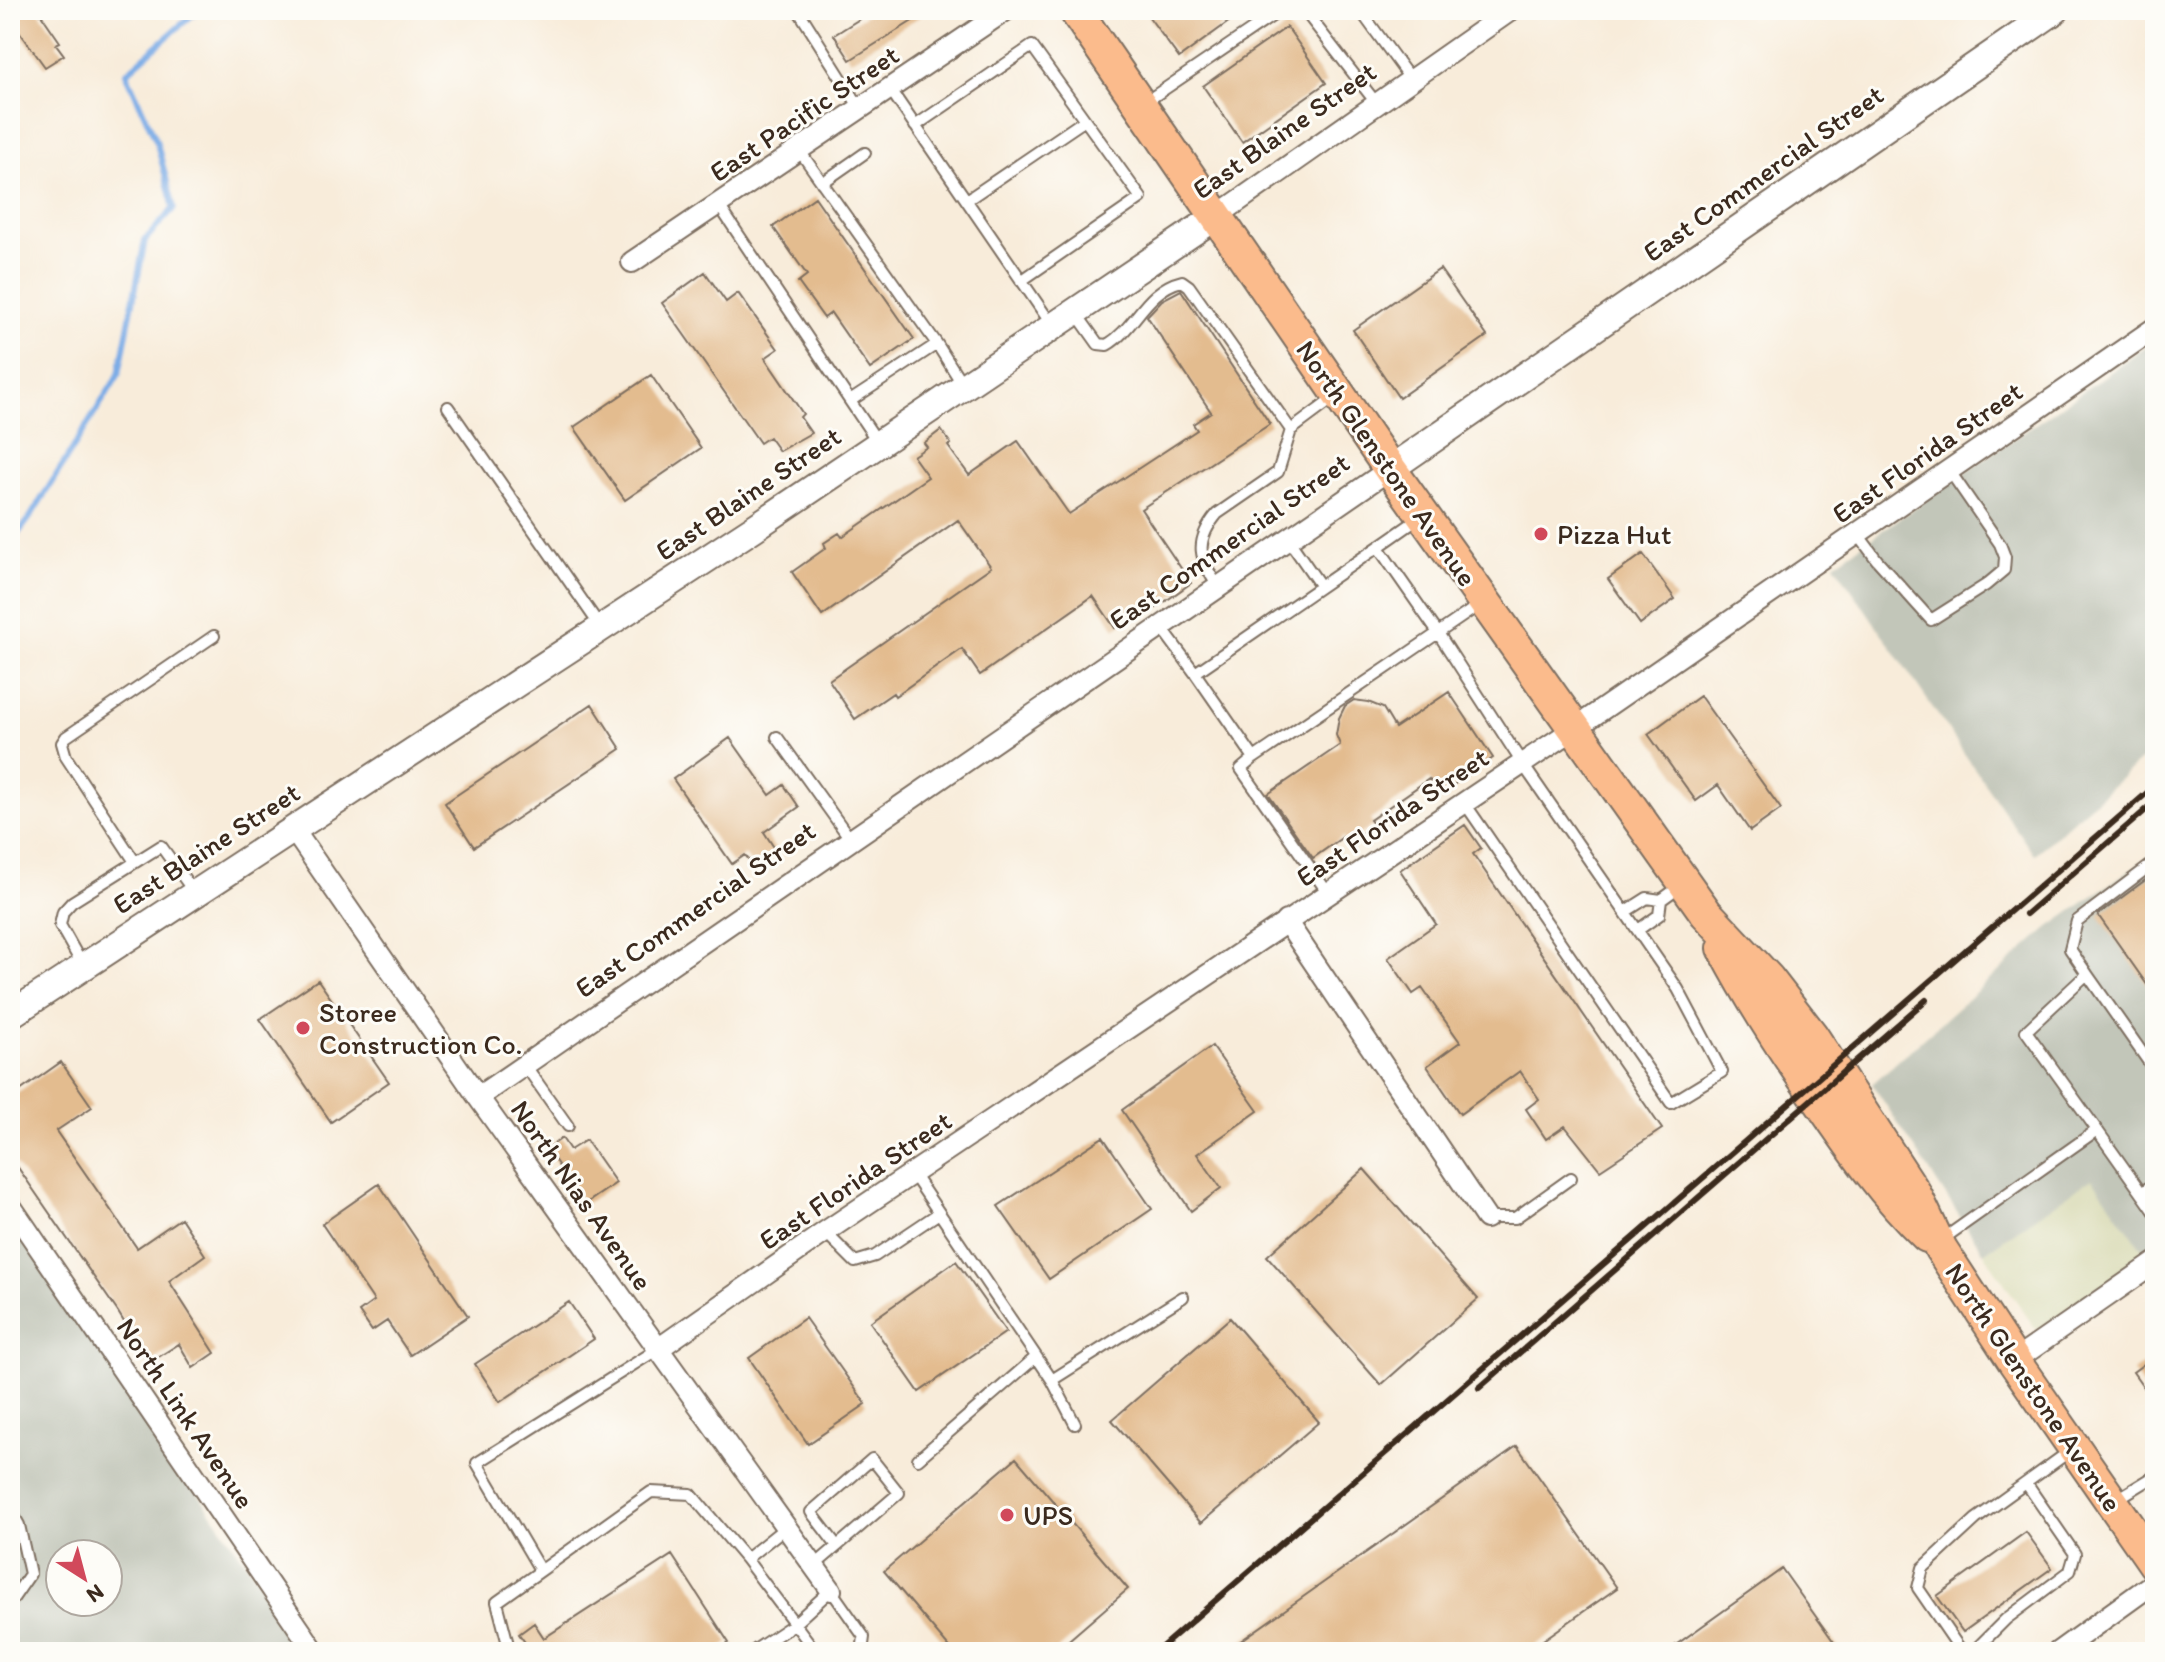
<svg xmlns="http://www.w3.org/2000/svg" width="2165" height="1662" viewBox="0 0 2165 1662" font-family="Itim,sans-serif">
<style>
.built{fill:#dddebc}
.industrial{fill:#c2c6b9;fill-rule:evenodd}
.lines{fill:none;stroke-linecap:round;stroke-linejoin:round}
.stream{stroke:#7bace6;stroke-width:6}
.building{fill:#e3bc8f}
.service-casing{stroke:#7d6e60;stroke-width:14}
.minor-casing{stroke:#7d6e60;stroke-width:24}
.tertiary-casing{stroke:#7d6e60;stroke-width:30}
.primary-casing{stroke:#7d6e60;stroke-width:36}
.service{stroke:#fff;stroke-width:10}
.minor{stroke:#fff;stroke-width:20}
.tertiary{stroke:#fff;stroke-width:26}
.primary{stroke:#fbbb8c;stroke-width:32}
.rail{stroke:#3b2a1e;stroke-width:6}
.poi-dot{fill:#d1495b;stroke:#fdfcf7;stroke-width:3}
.labels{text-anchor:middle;stroke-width:6;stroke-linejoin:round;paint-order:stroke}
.street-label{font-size:28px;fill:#3b2a1e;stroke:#fdfcf7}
.poi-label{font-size:28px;fill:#3b2a1e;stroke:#fdfcf7;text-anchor:start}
</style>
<rect width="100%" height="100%" fill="#fdfcf7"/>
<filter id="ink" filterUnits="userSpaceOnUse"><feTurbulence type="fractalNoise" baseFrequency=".0125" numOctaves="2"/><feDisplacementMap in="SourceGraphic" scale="16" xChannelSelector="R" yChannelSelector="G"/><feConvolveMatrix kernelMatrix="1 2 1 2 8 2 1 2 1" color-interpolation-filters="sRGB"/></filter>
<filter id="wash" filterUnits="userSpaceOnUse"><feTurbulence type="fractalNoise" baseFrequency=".006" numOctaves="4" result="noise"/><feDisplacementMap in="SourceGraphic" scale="32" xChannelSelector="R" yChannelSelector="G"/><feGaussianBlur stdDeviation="1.8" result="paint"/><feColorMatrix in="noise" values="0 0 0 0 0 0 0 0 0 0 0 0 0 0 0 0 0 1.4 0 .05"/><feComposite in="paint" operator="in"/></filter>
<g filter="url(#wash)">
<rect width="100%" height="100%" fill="#f8ecda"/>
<path class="built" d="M2092 1177 2148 1257 2039 1331 2034 1327 1984 1253Z"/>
<path class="industrial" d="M2155 341V748L2034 855 1834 564Z
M2155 852V1252L2148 1257 2092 1178 1984 1253 1872 1084 2048 928Z
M10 1219 307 1652H10ZM60 1554H108V1602H60Z"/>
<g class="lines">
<path class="stream" d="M10 544 29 519 119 374 145 240 174 208 156 140 126 73 198 10"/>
</g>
<g id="blocks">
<path class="building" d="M12 10H38L60 42 56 44 64 55 45 67 11 20 16 16Z
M874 10H930L850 60 834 35Z
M1158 10H1245L1179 58 1149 17Z
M1287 27 1326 83 1242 142 1203 86Z
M815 197 914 339 870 369 831 313 824 318 798 282 807 275 773 227Z
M1440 269 1487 336 1399 398 1353 330Z
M705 272 726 302 738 293 778 349 765 358 803 414 800 417 811 433 779 451 769 437 760 443 662 303Z
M1181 290 1270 424 1141 509 1191 583 1156 608 1153 602 1115 628 1093 596 980 675 962 649 895 696 893 693 855 719 829 680 991 567 958 520 822 616 792 572 826 548 824 543 839 533 842 537 928 477 913 456 927 447 924 443 941 430 951 444 948 446 969 475 1018 441 1069 514 1197 430 1193 424 1211 412 1147 316 1162 300Z
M651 375 701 448 625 500 574 427Z
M1643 554 1675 599 1640 624 1608 579Z
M1449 692 1493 758 1440 794 1429 779 1370 820 1374 825 1347 843 1343 837 1313 858 1268 794 1340 745 1336 735 1339 718 1345 706 1354 700 1368 702 1383 708 1395 728Z
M1700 696 1781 809 1750 831 1718 785 1696 801 1648 734Z
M592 704 621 749 474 847 445 803Z
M730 738 770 795 784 785 799 807 764 832 775 849 753 865 745 855 732 864 673 779Z
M1465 825 1481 848 1473 854 1662 1129 1600 1170 1565 1126 1546 1139 1526 1109 1539 1099 1520 1071 1460 1114 1427 1066 1460 1042 1422 988 1413 994 1388 958 1436 924 1400 870Z
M2155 873V996L2098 915Z
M318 980 389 1082 331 1122 260 1019Z
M1212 1046 1258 1111 1197 1154 1221 1188 1191 1211 1122 1110Z
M61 1062 92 1107 56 1131 137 1248 181 1218 205 1255 169 1281 215 1353 193 1368 179 1344 149 1363 118 1312 10 1156V1098Z
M1103 1137 1152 1209 1049 1279 998 1206Z
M562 1138 570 1150 586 1140 616 1183 585 1204 547 1149Z
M1364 1169 1478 1299 1381 1385 1267 1256Z
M379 1184 468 1316 410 1355 387 1321 372 1331 359 1312 374 1301 322 1224Z
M956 1261 1006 1332 919 1392 870 1322Z
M569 1302 594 1339 500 1402 475 1364Z
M805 1318 866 1404 808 1444 749 1358Z
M1230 1318 1319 1422 1201 1523 1112 1420Z
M2155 1356V1403L2133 1372Z
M1517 1446 1617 1588 1526 1652H1225Z
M1016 1458 1128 1589 1055 1652H953L884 1571Z
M2026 1532 2052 1568 1963 1632 1937 1596Z
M672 1555 729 1643 715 1652H522L529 1648 519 1634 534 1623 544 1638Z
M1782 1569 1841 1652H1666Z"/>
</g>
</g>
<g filter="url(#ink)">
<use href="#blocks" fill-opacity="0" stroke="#7d6e60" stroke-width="2"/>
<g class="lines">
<defs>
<path id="service" d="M805 10 800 13 860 108
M1304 10 1377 104
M1360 10 1411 80
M890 89 1052 325
M1144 103 1281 10
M915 126 1032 46 1141 198 1021 281
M799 150 937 344
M822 183 865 153
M967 200 1085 120
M718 204 850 401
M1076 313 1098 344 1107 345C1136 328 1145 290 1182 281L1189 286 1291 430
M448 407 600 626
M879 444 850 401 937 344 963 385
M1857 533 1877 560 1931 620 1986 585 2004 570 2005 557 2000 544 1949 470
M1288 539 1320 585
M1218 587C1200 558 1193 543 1217 514L1278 472 1291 430 1334 398
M1161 627 1195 673 1378 547
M1195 673 1254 758 1241 769 1328 893
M777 737 851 840
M1254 758 1438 633 1378 547 1421 517
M1464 802 1671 1103 1722 1072 1678 989 1522 763 1438 633 1482 603
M135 862 66 757 62 743 66 737 214 636
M1625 912 1647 898 1661 900 1683 884
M1638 930 1659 915 1661 900
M83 966 60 925 63 912 72 902 161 846 194 892
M2087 974 2070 949 2077 921 2155 862
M525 1065 568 1126
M2097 1130 2026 1031 2087 974 2155 1071
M913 1174 1052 1380 1075 1424
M2142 1193 2155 1182
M1486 1218H1515L1571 1178
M825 1232 855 1262 875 1256 939 1213
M1943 1239 2097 1130 2155 1212
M1052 1380 1183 1297
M918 1459 1036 1357
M2114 1501 2155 1476
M10 1509 19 1525 30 1574 10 1603
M786 1527 746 1559 816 1652
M814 1566 899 1493 872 1459 811 1512 837 1546
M540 1570 477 1463 658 1349
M510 1652 497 1602 651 1492 691 1494 746 1559
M752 1652 794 1624 831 1590 864 1637 862 1652
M1962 1652 1918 1588 1923 1568 1976 1519 2070 1451
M1973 1652 2006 1619 2070 1571 2075 1554 2026 1483"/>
<path id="minor" d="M1217 216 1511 10
M632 262 1006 10
M293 829 478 1097 831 1590
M1286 921 1486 1218
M478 1097 1390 469
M10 1205 315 1652
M658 1349 825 1232 1574 729 2155 328
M2014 1361 2155 1263
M2058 1652 2155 1582"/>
<path id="tertiary" d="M1390 469 2056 10
M10 1015 754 528 1217 216"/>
<path id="primary" d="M1075 10 1390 469 1706 913 1768 979 1812 1036 1914 1192 1941 1249 2014 1361 2155 1564
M1724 948C1752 1001 1784 1051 1819 1100 1852 1148 1885 1196 1927 1236"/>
</defs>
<use href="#service" class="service-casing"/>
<use href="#minor" class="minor-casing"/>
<use href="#tertiary" class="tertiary-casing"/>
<use href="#primary" class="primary-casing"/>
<use href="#service" class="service"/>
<use href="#minor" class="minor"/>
<use href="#tertiary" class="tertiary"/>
<use href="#primary" class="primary"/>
<path class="rail" d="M2026 914 2155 802
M1479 1388 1926 1000
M1156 1652 2155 786"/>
</g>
</g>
<g class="poi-dot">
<circle cx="1541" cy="534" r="8"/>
<circle cx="303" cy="1028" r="8"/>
<circle cx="1007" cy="1515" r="8"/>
</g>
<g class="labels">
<g class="street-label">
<text transform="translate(804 113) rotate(-34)" y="10">East Pacific Street</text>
<text transform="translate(1284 130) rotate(-35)" y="10">East Blaine Street</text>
<text transform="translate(1763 173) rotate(-35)" y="10">East Commercial Street</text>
<text transform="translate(1927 452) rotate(-35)" y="10">East Florida Street</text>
<text transform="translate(1387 463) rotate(55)" y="10">North Glenstone Avenue</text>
<text transform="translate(748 493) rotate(-34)" y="10">East Blaine Street</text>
<text transform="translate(1229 541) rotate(-35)" y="10">East Commercial Street</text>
<text transform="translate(1392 817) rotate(-34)" y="10">East Florida Street</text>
<text transform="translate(206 848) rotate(-33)" y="10">East Blaine Street</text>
<text transform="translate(695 909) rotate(-35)" y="10">East Commercial Street</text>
<text transform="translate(855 1180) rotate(-34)" y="10">East Florida Street</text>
<text transform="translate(582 1195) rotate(55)" y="10">North Nias Avenue</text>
<text transform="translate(2034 1387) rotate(56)" y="10">North Glenstone Avenue</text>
<text transform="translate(186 1413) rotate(56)" y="10">North Link Avenue</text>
</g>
<g class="poi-label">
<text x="1557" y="544">Pizza Hut</text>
<text x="319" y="1022">Storee<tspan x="319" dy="32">Construction Co.</tspan></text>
<text x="1023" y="1525">UPS</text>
</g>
</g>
<rect width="2165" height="1662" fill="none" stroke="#fdfcf7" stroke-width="40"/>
<g transform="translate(84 1578) rotate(144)"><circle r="38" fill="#fdfcf7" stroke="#afa8a0" stroke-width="2"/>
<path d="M0-6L14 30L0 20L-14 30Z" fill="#d1495b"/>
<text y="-12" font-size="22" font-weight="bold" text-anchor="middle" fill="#3b2a1e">N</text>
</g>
</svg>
